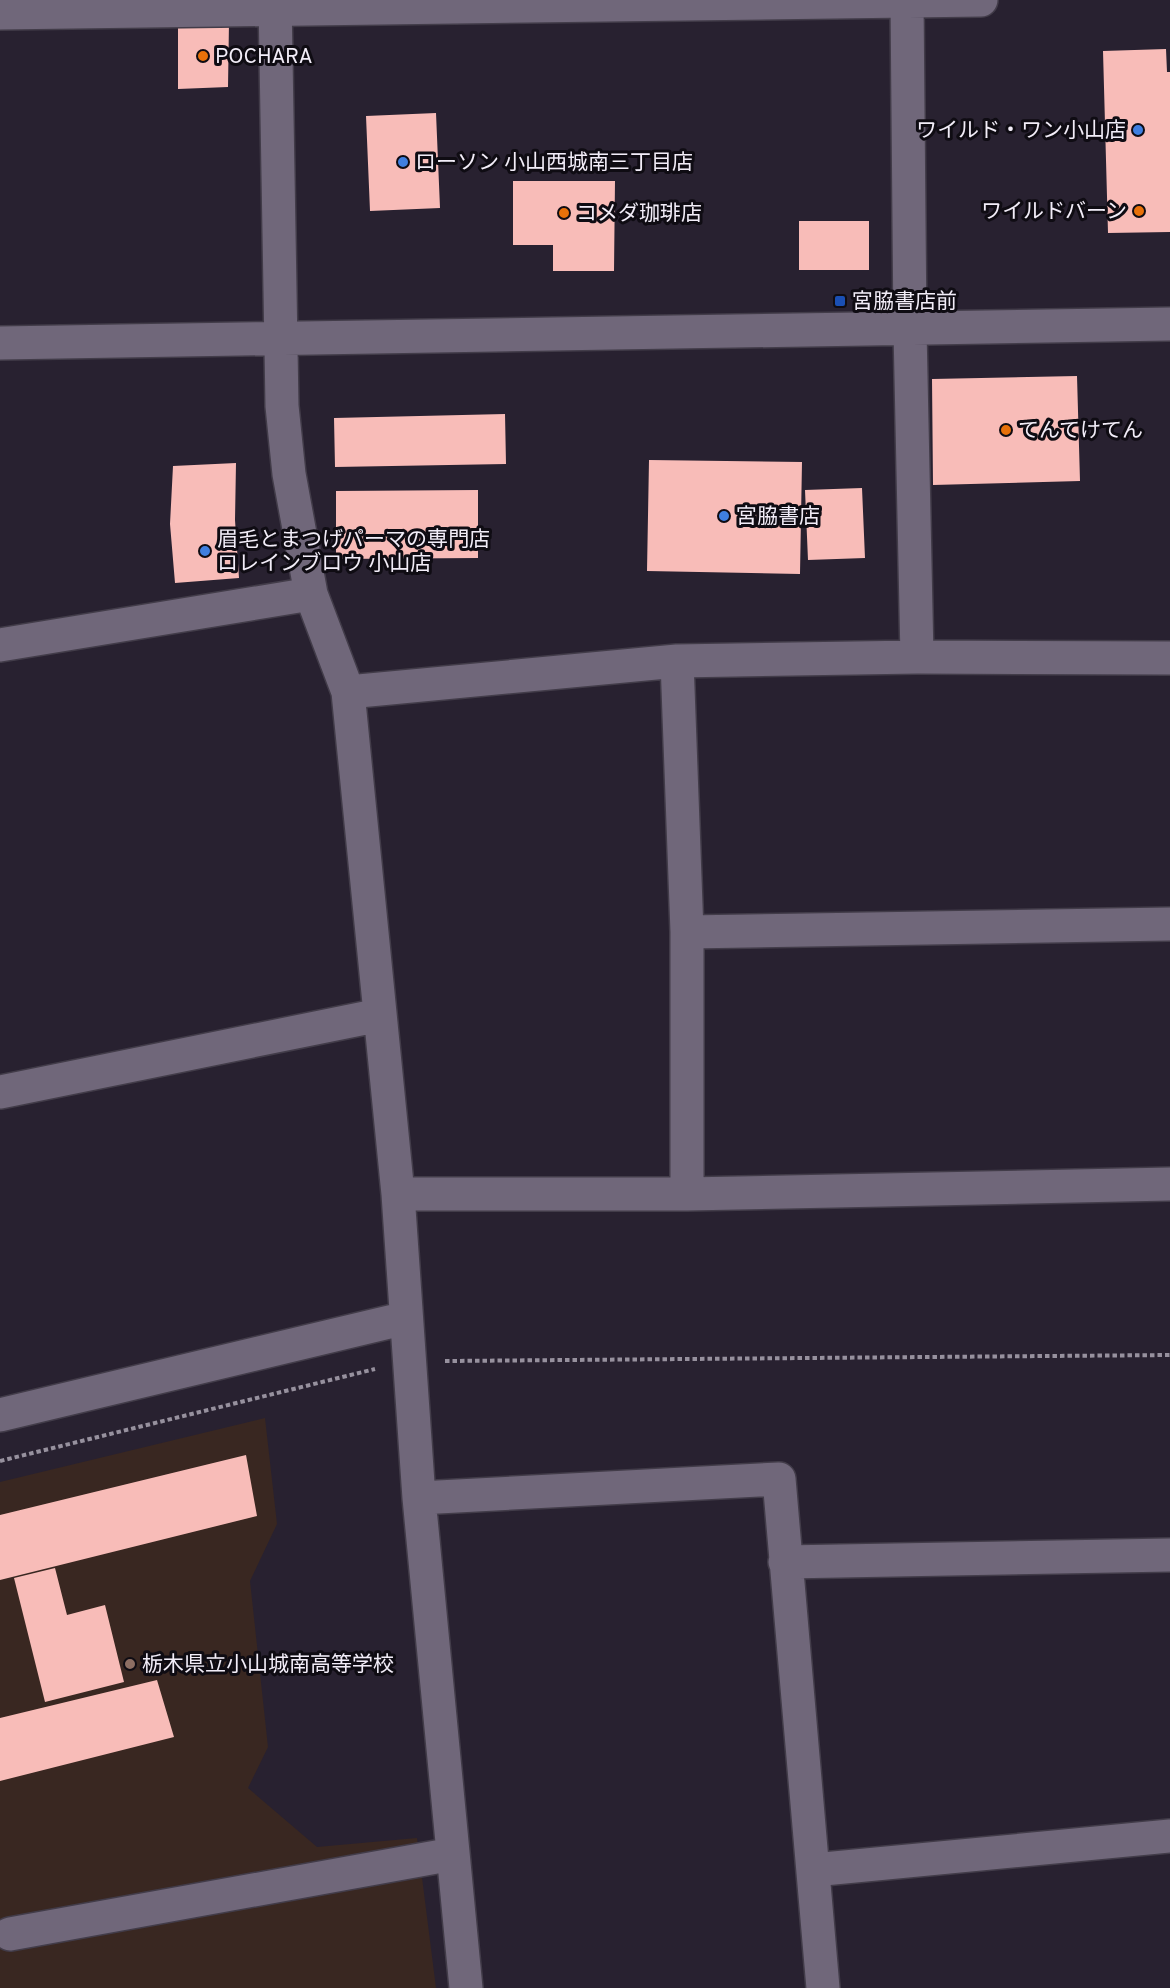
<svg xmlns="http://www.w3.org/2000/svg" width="1170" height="1988" viewBox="0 0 1170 1988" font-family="Overpass,'Noto Sans JP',sans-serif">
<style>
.education{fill:#392721}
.building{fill:#f8bcb8}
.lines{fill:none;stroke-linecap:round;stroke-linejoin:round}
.minor-casing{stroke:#423c49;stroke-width:36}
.path{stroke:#97919e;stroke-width:4;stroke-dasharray:4.5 3;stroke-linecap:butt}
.minor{stroke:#70677a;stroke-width:33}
.food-dot{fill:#e8710a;stroke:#0f0c13;stroke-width:2}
.shop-dot{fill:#3f7fe0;stroke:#0f0c13;stroke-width:2}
.transit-dot{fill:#1a4fb4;stroke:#0f0c13;stroke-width:2}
.education-dot{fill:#8d6e63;stroke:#0f0c13;stroke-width:2}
.labels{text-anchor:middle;stroke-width:6;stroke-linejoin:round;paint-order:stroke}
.poi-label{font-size:21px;fill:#f2edf8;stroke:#0f0c13;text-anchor:start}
</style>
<rect width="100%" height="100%" fill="#282130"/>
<path class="education" d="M265 1418 277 1524 250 1581 268 1747 248 1788 317 1847 417 1838 436 1988H0V1482Z"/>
<path class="building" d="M229 22 228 87 178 89V25Z
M1166 49 1167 72H1170V232L1108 233 1103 51Z
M436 113 440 208 370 211 366 116Z
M513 181H615L614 271H553V245H513Z
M799 221H869V270H799Z
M1077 376 1080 481 933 485 932 379Z
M505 414 506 464 335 467 334 418Z
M649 460 802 462 800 574 647 571Z
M236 463 235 520 239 578 175 583 170 524 173 466Z
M862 488 865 558 808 560 805 490Z
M478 490V558L336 559V491Z
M246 1455 257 1516 0 1580V1515Z
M55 1568 67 1615 105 1605 124 1682 45 1702 14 1578Z
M157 1680 174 1737 0 1781V1718Z"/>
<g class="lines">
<defs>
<path id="minor" d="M275 0 282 406 289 474 311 594 348 692 398 1194 419 1498 466 1988
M907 0 910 330 917 657
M0 13 981 0
M0 343 1170 324
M0 645 311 594
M677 661 687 932V1194
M348 692 677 661 917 657 1170 658
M687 932 1170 924
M0 1092 380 1015
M398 1194H687L1170 1184
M0 1415 406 1318
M419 1498 779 1479 823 1988
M785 1562 1170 1555
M813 1870 1170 1836
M10 1934 453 1854"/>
</defs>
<use href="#minor" class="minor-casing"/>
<path class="path" d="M445 1361 1170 1355
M0 1461 375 1369"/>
<use href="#minor" class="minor"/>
</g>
<g class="food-dot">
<circle cx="203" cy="56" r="6"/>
<circle cx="1139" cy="211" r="6"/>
<circle cx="564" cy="213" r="6"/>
<circle cx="1006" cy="430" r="6"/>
</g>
<g class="shop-dot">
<circle cx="1138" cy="130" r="6"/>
<circle cx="403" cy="162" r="6"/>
<circle cx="724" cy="516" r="6"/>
<circle cx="205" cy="551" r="6"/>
</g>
<rect class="transit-dot" x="834" y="295" width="12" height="12" rx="3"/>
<circle class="education-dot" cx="130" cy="1664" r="6"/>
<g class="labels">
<g class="poi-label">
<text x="215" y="63">POCHARA</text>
<text x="1126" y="137" text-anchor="end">ワイルド・ワン小山店</text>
<text x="415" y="169">ローソン 小山西城南三丁目店</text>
<text x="1127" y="218" text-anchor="end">ワイルドバーン</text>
<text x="576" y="220">コメダ珈琲店</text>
<text x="852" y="308">宮脇書店前</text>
<text x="1018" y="437">てんてけてん</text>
<text x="736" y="523">宮脇書店</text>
<text x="217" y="546">眉毛とまつげパーマの専門店<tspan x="217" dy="24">ロレインブロウ 小山店</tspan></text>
<text x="142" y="1671">栃木県立小山城南高等学校</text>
</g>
</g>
</svg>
